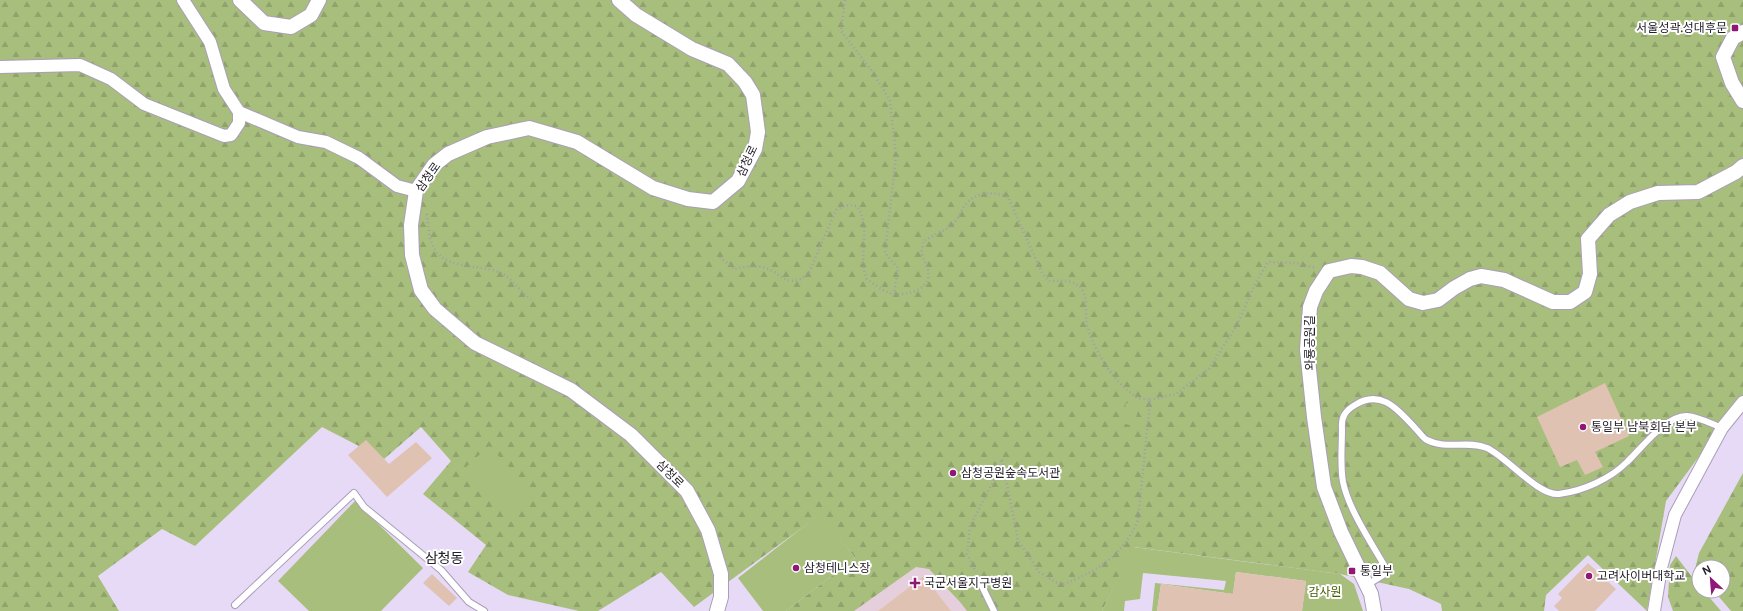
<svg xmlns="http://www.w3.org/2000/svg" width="1743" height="611" viewBox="0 0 1743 611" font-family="'DM Sans','Noto Sans KR',sans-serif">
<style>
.medical{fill:#e6cfdc}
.forest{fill:url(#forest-firs)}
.garden{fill:#a8be7d}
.building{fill:#e0c2b2}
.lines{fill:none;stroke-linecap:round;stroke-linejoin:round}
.service-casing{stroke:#aa9eb8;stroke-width:8}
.minor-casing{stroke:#aa9eb8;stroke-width:14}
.tertiary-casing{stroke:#aa9eb8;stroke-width:16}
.path{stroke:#a49ab0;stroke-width:2.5;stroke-dasharray:1 3;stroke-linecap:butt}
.service{stroke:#fff;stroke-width:6}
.minor{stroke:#fff;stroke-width:12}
.tertiary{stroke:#fff;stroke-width:14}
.poi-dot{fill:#8f1776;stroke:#fff;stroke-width:1.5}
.labels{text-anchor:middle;stroke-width:4;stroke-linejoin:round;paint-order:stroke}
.poi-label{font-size:12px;fill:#25212b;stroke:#fff;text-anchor:start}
.street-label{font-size:12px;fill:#25212b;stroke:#fff}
.park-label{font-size:12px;fill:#4a5f02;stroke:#fff}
.quarter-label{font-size:14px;fill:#25212b;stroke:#fff}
</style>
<defs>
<pattern id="forest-firs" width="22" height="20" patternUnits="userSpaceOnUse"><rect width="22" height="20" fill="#a8be7d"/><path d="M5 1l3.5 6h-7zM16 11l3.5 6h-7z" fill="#90a36c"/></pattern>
</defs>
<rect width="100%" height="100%" fill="#e7daf7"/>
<path class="medical" d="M922 556 971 611H845Z"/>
<path class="forest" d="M0 0H1743V397L1666 501 1647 611 1588 555 1546 595 1544 611H1442L1441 604 1409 589 1340 574 1134 547 1102 611H967L960 602 929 569 916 567 854 611H786L855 558 821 514 694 607 661 572 598 611H579L508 595 468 572 486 545 423 494 451 461 421 427 384 459 322 427 195 546 162 529 98 576 119 611H0Z
M1743 473V611H1731L1714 591H1723V567H1699V573L1695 569 1699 553Z
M1676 556 1699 586V591H1704L1721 611H1673L1668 597 1670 565Z"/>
<path class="garden" d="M1126 403 1139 406 1134 426 1122 423Z
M489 446 535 494 512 516 465 468Z
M355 501 423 568 381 611H309L278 581Z
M821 513 855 558 786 611H763L738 578Z
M1133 547 1340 574 1354 584 1363 611H1302L1306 581 1236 572 1233 594 1161 584 1157 611H1152L1155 583 1224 590 1226 581 1143 573 1140 599 1125 601 1124 611H1102Z"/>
<path class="building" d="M1605 383 1629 436 1595 452 1603 467 1585 475 1577 460 1560 467 1537 417Z
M366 440 389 464 416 442 432 458 387 497 348 455Z
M1588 563 1616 589 1595 611H1559L1554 606 1562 598 1558 594Z
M1236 572 1306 581 1302 611H1157L1161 584 1233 594Z
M432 574 457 598 449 606 423 583Z
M924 576 951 611H878Z"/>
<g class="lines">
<defs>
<path id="service" d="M979 580 994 611
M1367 585 1388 572C1373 545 1349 511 1343 482 1340 465 1342 446 1342 429 1341 417 1345 411 1355 405 1382 388 1399 411 1416 429 1420 433 1423 438 1427 440 1446 450 1468 440 1487 448 1507 457 1538 496 1559 494 1583 491 1610 479 1627 462 1641 449 1666 415 1687 416 1699 417 1712 424 1722 428
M235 605 354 493 364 507 441 570 469 602 484 611"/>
<path id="minor" d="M183 0 210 42 224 89 239 112 298 137 326 142 359 158 397 186 416 191
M0 67 80 65 111 79 144 104 224 136 231 135 239 123V112
M1654 611 1661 568 1675 515 1722 428 1743 402"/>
<path id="tertiary" d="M240 0 264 23 291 27 311 15 319 0
M619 0 636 15 692 49 728 64 745 82 753 95 758 132 755 149 738 181 713 202 688 199 653 188 577 142 529 128 487 137 448 154 434 165 416 191 411 225 412 255 421 290 435 309 475 343 571 390 631 435 687 491 708 530 721 574V597L717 611
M1743 32 1733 38 1723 57 1732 83 1743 101
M1374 611 1371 594 1341 532 1324 487 1314 417 1307 350 1310 307 1316 291 1329 271 1351 266 1362 267 1380 273 1409 299 1423 303 1438 300 1454 288 1470 279 1481 276 1504 280 1553 302H1570L1585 292 1590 274 1588 239 1609 215 1630 202 1658 193 1698 192 1736 172 1743 166"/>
</defs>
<use href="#service" class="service-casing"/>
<use href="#minor" class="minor-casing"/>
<use href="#tertiary" class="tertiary-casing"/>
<path class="path" d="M845 0 841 31 872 71 890 101 896 156 885 253 898 268 894 294
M427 214C430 251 435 262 474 267 482 268 493 269 501 273 513 279 520 292 531 299
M720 257 734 269C745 267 757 264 768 269 785 276 786 288 808 275L836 210C844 205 848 205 857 206 872 227 857 257 867 279 875 285 884 292 894 294 906 295 925 291 928 278 930 267 924 263 922 254 921 251 923 245 923 242 932 235 947 230 953 224 959 218 961 209 967 203 977 192 995 191 1008 197L1042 273 1049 281C1060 281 1073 279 1081 288 1089 299 1084 312 1087 324 1092 348 1114 383 1135 396 1139 399 1145 399 1150 400L1138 520C1122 557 1098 571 1061 585L1039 572 1018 540 1002 459 995 478 970 526 967 554 976 572
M1150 400 1176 394 1209 369 1237 325 1255 284 1268 262 1296 263 1316 268"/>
<use href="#service" class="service"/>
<use href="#minor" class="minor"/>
<use href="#tertiary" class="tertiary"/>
</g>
<g class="poi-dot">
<rect x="1731" y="24" width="8" height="8" rx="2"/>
<circle cx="1583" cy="427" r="4"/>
<circle cx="953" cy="473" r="4"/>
<circle cx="796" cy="568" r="4"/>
<rect x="1348" y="567" width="8" height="8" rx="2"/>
<circle cx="1589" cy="576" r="4"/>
<path d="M913 577h4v4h4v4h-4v4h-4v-4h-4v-4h4z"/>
</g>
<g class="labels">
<g class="poi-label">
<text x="1727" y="32" text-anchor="end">서울성곽.성대후문</text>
<text x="1591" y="431">통일부 남북회담 본부</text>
<text x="961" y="477">삼청공원숲속도서관</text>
<text x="804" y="572">삼청테니스장</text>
<text x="1360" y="575">통일부</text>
<text x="1597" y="580">고려사이버대학교</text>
<text x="924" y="587">국군서울지구병원</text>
</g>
<g class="street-label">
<text transform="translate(747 161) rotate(-65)" y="4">삼청로</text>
<text transform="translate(428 177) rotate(-54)" y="4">삼청로</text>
<text transform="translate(1310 343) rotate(-90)" y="4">와룡공원길</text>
<text transform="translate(670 474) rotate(45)" y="4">삼청로</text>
</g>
<g class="park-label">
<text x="1325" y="596">감사원</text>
</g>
<g class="quarter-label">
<text x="444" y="563">삼청동</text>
</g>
</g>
<g transform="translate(1711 579) rotate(334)"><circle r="19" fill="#ffffff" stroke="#a8a6aa"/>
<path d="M0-3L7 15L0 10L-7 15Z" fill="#8f1776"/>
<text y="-6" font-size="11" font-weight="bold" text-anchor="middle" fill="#25212b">N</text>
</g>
</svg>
